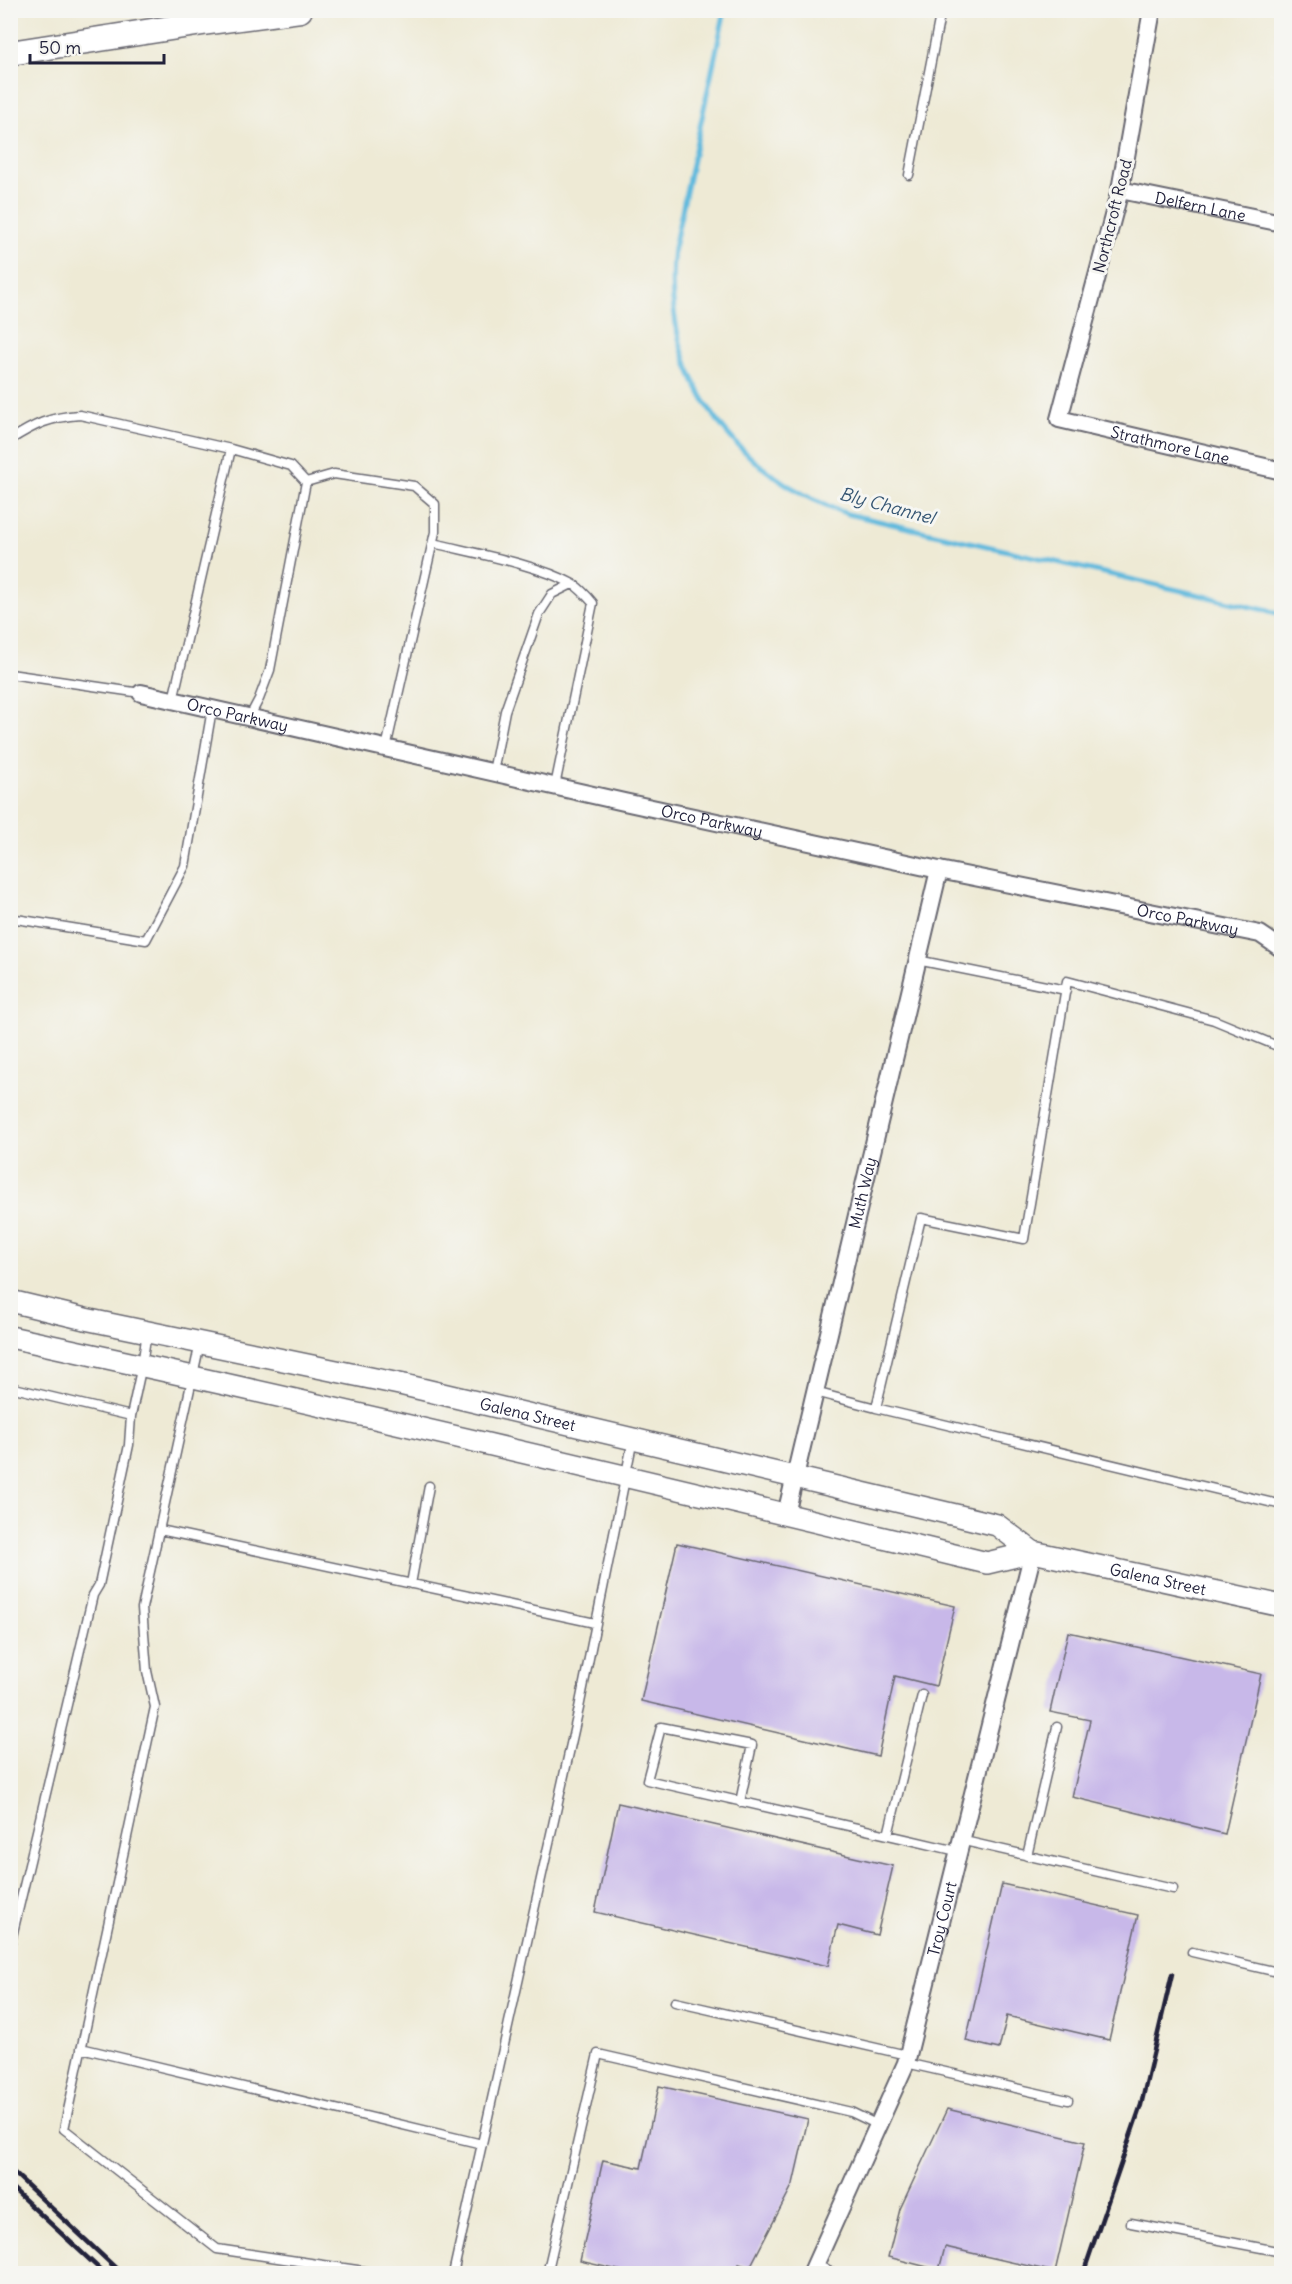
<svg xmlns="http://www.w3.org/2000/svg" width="1292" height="2284" viewBox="0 0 1292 2284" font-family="Delius,sans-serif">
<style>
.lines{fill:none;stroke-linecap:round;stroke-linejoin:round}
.stream{stroke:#5fb9dd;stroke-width:5}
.building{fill:#c8b8e9}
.service-casing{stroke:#696871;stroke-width:11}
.minor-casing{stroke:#696871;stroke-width:20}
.tertiary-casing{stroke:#696871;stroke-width:24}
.secondary-casing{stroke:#696871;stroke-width:27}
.service{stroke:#fff;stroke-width:8}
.minor{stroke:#fff;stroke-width:16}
.tertiary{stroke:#fff;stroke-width:21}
.secondary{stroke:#fff;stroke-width:24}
.rail{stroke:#22223b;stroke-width:4.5}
.labels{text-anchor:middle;stroke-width:6;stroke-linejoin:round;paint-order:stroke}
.street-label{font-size:16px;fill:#22223b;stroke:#f6f6f2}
.water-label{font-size:18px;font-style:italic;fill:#375774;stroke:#f6f6f2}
</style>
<rect width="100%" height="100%" fill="#f6f6f2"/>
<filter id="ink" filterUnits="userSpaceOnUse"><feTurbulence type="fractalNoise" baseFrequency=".0167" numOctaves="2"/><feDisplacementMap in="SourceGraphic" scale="12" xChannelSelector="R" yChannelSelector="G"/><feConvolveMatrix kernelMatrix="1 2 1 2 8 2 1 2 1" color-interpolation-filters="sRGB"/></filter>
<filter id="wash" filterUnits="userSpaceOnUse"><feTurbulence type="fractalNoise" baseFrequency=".008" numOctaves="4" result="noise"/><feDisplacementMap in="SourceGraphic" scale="24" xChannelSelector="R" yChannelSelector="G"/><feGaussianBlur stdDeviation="1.35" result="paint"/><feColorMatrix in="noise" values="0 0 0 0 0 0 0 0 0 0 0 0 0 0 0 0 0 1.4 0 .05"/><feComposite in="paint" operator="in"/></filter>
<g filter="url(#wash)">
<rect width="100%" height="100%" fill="#eeead5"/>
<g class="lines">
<path class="stream" d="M725 10 674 248C660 374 731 473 848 514L1282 614"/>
</g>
<g id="blocks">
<path class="building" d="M677 1543 955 1606 936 1686 895 1676 878 1756 641 1701Z
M1068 1632 1261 1674 1225 1834 1072 1797 1090 1720 1050 1712Z
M618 1803 893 1866 877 1935 838 1925 828 1966 595 1912Z
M1002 1884 1138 1915 1109 2040 1007 2016 999 2049 966 2041Z
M659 2086 808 2119 793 2184 750 2267 739 2264 737 2274H635L580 2261 603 2160 641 2168Z
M947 2109 1085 2142 1055 2272 945 2247 939 2270 888 2257 900 2209Z"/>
</g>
</g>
<g filter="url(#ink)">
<use href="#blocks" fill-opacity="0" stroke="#696871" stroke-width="1.5"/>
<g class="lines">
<defs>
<path id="service" d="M909 175 941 10
M10 440C35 424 50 417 80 415L231 449 173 700
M231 449 291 466 306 482 270 670 259 699 249 718
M306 482 334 474 414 486 435 504V532L386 748
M433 543C474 553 536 564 573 584 581 589 587 596 593 603L555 786
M10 674 141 693
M493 772 505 711 539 614 552 594 572 584
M10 918 146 940 185 866 212 709
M917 960 1066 990
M1282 1048 1214 1020 1067 981 1024 1239 921 1218 876 1408 1282 1505
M200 1343 142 1608 147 1671 155 1707 64 2129 217 2249 384 2274
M10 1387 131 1416 142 1365 147 1332
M815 1392 876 1408
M160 1530 595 1623
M411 1584 429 1486
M740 1802 752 1745 661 1727 647 1780C751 1804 854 1827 957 1851
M888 1835 922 1695
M960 1840 1173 1889
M1027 1856 1057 1727
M10 1945 93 1595 99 1585 129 1445 131 1416
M1192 1952 1282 1973
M675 2002 907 2055
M81 2048 482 2144
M906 2063 1068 2100
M1131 2223 1282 2252
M816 2264 834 2274
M453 2274 579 1708 633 1439
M547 2274 598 2054 851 2112 878 2125"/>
<g id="minor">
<path id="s1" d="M1152 10 1120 190 1059 419 1282 471"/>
<path id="s2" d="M1120 190 1282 223"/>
<path id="s3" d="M141 693 624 802 939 870 1260 934 1282 949"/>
<path id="s4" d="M786 1514 939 870"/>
<path id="s5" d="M811 2274 906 2063 1033 1552"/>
</g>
<g id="tertiary">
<path id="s6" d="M10 1301 85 1319 404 1385 964 1517 997 1525 1033 1552 1282 1606"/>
<path d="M10 1337C337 1407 662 1484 987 1563L1033 1552"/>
</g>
<path id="secondary" d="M10 53 203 23 300 10"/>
</defs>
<use href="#service" class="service-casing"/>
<use href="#minor" class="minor-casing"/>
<use href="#tertiary" class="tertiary-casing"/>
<use href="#secondary" class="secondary-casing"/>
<use href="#service" class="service"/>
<use href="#minor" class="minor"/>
<use href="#tertiary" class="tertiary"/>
<use href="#secondary" class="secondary"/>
<path class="rail" d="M10 2169 122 2274
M10 2186 105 2274
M1083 2274 1141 2105 1172 1974"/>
</g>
</g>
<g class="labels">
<g class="street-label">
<text dy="6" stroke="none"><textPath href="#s2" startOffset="82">Delfern Lane</textPath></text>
<text transform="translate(1112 216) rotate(-76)" y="6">Northcroft Road</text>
<text dy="6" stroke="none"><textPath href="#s1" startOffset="534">Strathmore Lane</textPath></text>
<text dy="6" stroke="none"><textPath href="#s3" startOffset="99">Orco Parkway</textPath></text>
<text dy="6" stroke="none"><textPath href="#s3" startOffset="585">Orco Parkway</textPath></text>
<text dy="6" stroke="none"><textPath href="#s3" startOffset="1071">Orco Parkway</textPath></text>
<text dy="6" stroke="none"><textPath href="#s4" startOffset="330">Muth Way</textPath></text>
<text dy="6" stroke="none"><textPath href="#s6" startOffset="530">Galena Street</textPath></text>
<text dy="6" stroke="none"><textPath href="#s6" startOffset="1185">Galena Street</textPath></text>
<text dy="6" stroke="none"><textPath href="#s5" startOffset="380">Troy Court</textPath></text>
</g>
<g class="water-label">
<text transform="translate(887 506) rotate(15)" y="6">Bly Channel</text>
</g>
</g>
<rect width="1292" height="2284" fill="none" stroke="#f6f6f2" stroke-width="36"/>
<path d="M30 54v9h134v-9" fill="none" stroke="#22223b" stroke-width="3"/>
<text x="39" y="54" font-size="18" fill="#22223b" stroke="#f6f6f2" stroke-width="4.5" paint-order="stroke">50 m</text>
</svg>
